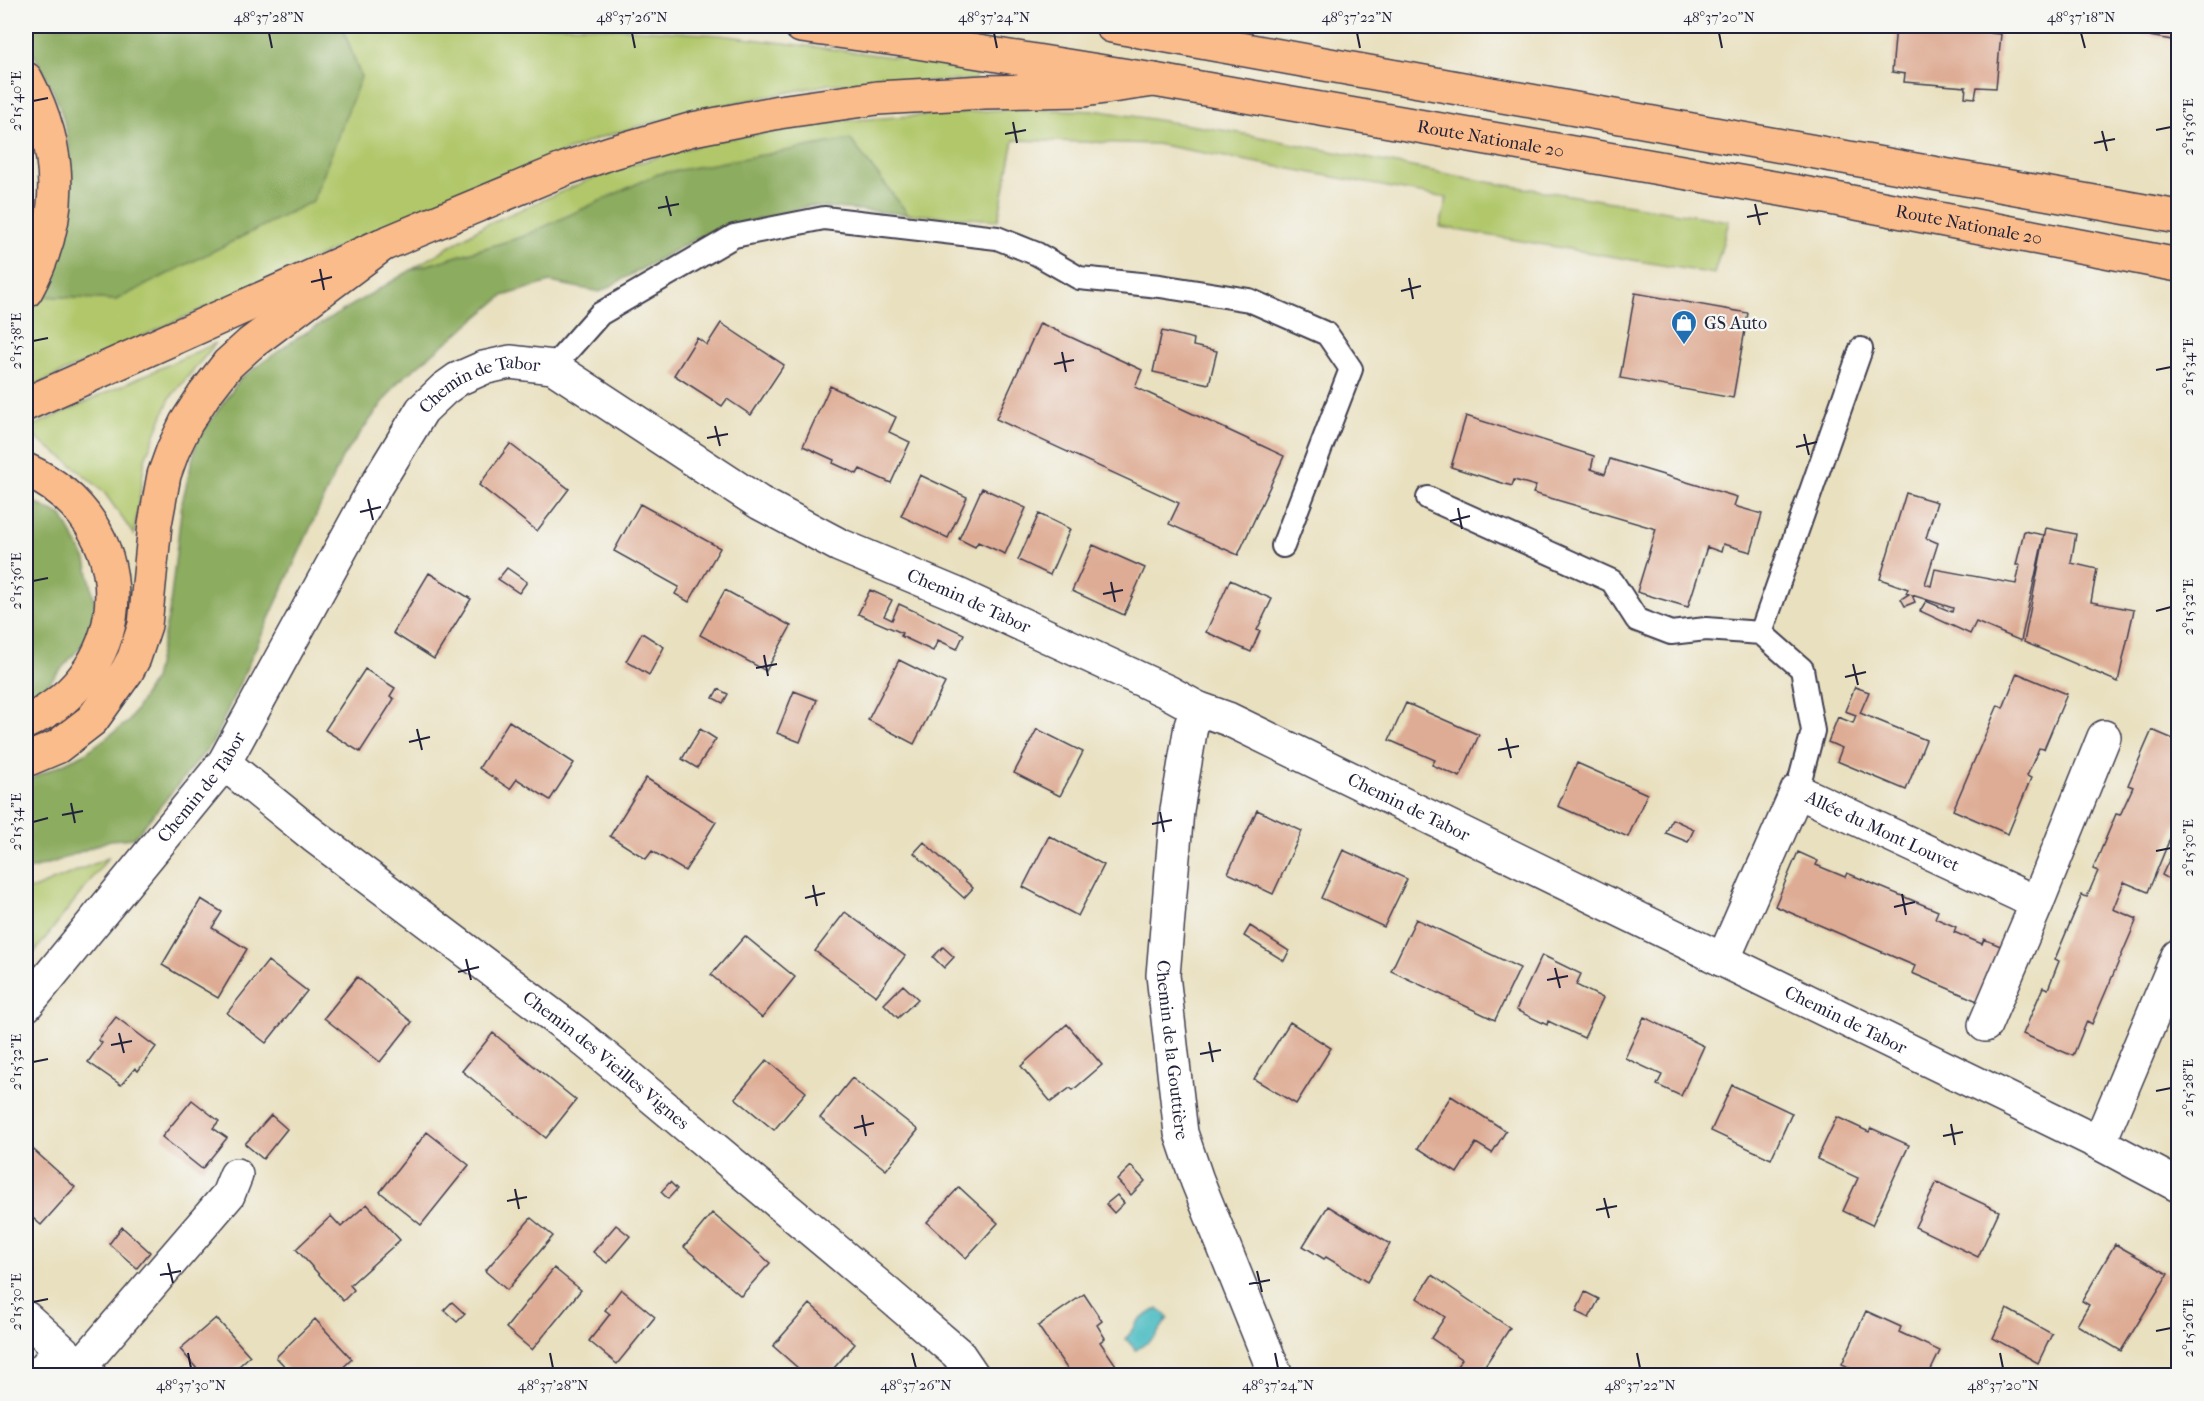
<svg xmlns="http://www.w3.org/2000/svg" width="2204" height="1401" viewBox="0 0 2204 1401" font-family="'IM FELL French Canon',serif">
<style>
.green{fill:#b1c76b;stroke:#6a7453;stroke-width:1.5}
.forest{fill:#8cac5f;stroke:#57674d;stroke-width:1.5}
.water{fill:#4ebdc3;stroke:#38707f;stroke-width:1.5}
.building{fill:#deac94}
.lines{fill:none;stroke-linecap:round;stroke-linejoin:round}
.lane-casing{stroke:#403e4f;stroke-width:26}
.street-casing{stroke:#403e4f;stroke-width:36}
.primary-casing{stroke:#403e4f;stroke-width:36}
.highway-casing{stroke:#403e4f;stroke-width:36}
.lane{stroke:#fff;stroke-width:22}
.street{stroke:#fff;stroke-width:33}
.primary{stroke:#fabc8b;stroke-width:33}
.highway{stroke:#fabc8b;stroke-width:33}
.ticks{fill:none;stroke:#22223b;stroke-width:2}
.labels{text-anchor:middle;stroke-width:4.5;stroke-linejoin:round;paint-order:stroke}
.street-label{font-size:18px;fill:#22223b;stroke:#f6f6f2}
.poi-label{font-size:18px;fill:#22223b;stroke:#f6f6f2;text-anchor:start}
.neatline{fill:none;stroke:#22223b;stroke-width:2}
.ticks-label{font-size:15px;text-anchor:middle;fill:#22223b}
</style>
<rect width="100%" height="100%" fill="#f6f6f2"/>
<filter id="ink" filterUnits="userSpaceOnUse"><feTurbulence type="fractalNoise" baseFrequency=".0167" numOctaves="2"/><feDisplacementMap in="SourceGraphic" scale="12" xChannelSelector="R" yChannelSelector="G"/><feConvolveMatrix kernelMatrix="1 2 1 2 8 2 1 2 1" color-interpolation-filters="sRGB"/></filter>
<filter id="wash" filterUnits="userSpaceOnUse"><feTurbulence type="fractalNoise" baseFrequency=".008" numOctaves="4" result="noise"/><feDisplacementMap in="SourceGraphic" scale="24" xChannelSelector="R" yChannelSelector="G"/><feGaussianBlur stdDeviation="1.35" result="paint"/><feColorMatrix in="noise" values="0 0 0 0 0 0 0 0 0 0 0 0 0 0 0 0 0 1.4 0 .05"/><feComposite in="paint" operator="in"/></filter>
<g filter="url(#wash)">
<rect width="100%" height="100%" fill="#e9e0bf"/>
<path class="green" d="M342 26H585L721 35 977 68 975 80 830 84 685 113 599 138 439 202 26 389V319L42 296 116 300 361 77Z
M1012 109 1100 111 1234 132 1488 182 1729 221 1714 274 1440 227 1447 198 1156 144 1014 140 998 220 908 214 850 139 411 270 483 226 607 172 713 141 839 121Z
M216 343 170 398 145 459 134 535 104 492 66 460 26 431V429Z
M108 858 33 954 26 949V890L33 889Z"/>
<path class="forest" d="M26 26H342L361 77 313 201 116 300 42 296C70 221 87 154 47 79 41 66 35 55 26 44Z
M850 139 908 214 809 206 708 232 600 292 550 282 503 296 398 382 342 458 213 742 134 838 110 840 57 861 26 871V781L84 754 129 721 154 679 169 613 182 503 197 440 241 378 297 338 411 270 522 237 658 174Z
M26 143 28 196 26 211Z
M26 498 62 516 86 560 95 603 90 636 33 701 26 703Z"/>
<path class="water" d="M1158 1308 1168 1318 1155 1337 1136 1350 1126 1339 1138 1321Z"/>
<g id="blocks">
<path class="building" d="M1896 26H1990V33L2001 34 1996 88 1977 87 1975 98 1965 97 1966 87 1904 82 1905 74 1892 72Z
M2127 26H2178V41L2126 32Z
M1635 293 1748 313 1733 398 1620 378Z
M721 323 784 365 751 415 727 399 722 406 674 375 697 338 707 345Z
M1040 323 1142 370 1135 387 1284 456 1238 555 1169 524 1179 503 996 419Z
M1162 331 1194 339 1193 346 1217 351 1209 384 1153 372Z
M830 386 896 417 889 432 910 442 891 483 860 469 857 474 833 463 834 460 803 446Z
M1466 416 1594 456 1591 469 1605 474 1610 459 1737 497 1734 506 1762 514 1751 552 1723 544 1721 552 1707 547 1688 607 1637 592 1656 529 1533 493 1536 486 1514 480 1512 486 1451 467Z
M510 444 569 489 537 531 479 485Z
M920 475 967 497 948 538 901 516Z
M982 488 1026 508 1005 554 978 542 975 547 959 539Z
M1906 493 1937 502 1926 538 1938 543 1925 584 1931 586 1935 569 2016 584 2020 565H2016L2024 531 2044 535 2021 641 1976 622 1970 634 1920 611 1926 601 1952 612 1953 608 1912 595 1915 602 1905 606 1901 599 1909 594 1906 593 1908 589 1880 579Z
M640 504 720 548 689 602 675 594 679 587 614 551Z
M1039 514 1070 529 1050 575 1018 560Z
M2046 528 2076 534 2071 563 2097 569 2091 602 2134 610 2118 682 2024 642Z
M1093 545 1145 568 1124 615 1072 591Z
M507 568 527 582 519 593 498 579Z
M429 573 471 599 434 659 393 633Z
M1230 580 1272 599 1257 630 1260 631 1251 652 1206 632Z
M725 590 791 626 766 671 700 635Z
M870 590 892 600 884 616 892 620 899 604 964 634 957 649 938 640 933 651 901 636 902 633 858 614Z
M642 633 664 647 649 675 626 661Z
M899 660 945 683 914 744 868 720Z
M365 669 395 688 390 696 394 699 360 752 325 730Z
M2017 673 2067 694 2044 749 2039 748 2027 776 2031 778 2008 834 1953 810 1998 705 2003 708Z
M1855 687 1869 692 1860 713 1926 740 1906 790 1837 761 1842 748 1828 742 1838 717 1853 723 1856 715 1845 711Z
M718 689 728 694 723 703 713 698Z
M794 691 817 700 800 742 777 733Z
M1406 703 1479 735 1460 777 1432 765 1435 760 1389 740Z
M509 721 574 763 550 800 517 779 510 789 479 768Z
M700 729 716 739 697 768 682 759Z
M1037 729 1083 752 1060 796 1014 773Z
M2152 730 2178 741V819L2148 892 2124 882 2113 909 2137 919 2092 1024 2087 1021 2073 1056 2023 1034 2043 987 2048 989 2059 961 2055 959 2082 895 2087 897 2098 871 2093 869 2116 814 2120 815 2133 787 2128 785Z
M1577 763 1647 794 1628 837 1558 806Z
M646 778 716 822 685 871 652 851 646 859 610 836Z
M1257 810 1302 831 1273 894 1228 873Z
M1672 819 1694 829 1688 842 1666 833Z
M1049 836 1104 865 1078 916 1023 887Z
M924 842 973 888 964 898 914 853Z
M1343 850 1407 879 1384 927 1321 898Z
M1798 852 1818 861 1816 865 1845 877 1847 873 1938 911 1935 918 1956 927 1954 932 1982 944 1984 939 2005 948 1982 1003 1912 973 1915 966 1775 906Z
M2169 860 2178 865V874L2174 882 2162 875Z
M201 899 222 912 212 928 247 949 218 998 162 965Z
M845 912 905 956 876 996 815 951Z
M1416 919 1520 968 1495 1020 1391 971Z
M1250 926 1289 951 1284 961 1244 936Z
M745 936 795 977 762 1018 711 975Z
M943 947 954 957 944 968 933 957Z
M1542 955 1581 974 1576 985 1603 998 1584 1038 1548 1021 1547 1025 1516 1010Z
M268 961 307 991 266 1043 227 1013Z
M357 977 412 1022 380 1062 324 1018Z
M903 985 918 999 898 1018 884 1004Z
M116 1017 156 1047 138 1071 135 1068 121 1085 88 1062 102 1043 98 1040Z
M1644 1017 1704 1046 1681 1096 1657 1085 1662 1075 1625 1058Z
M1290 1022 1331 1048 1296 1104 1254 1079Z
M1067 1024 1102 1065 1073 1090 1070 1088 1051 1102 1021 1066Z
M493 1033 576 1100 546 1138 462 1071Z
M767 1060 806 1092 774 1130 735 1098Z
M852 1078 918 1130 886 1170 820 1118Z
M1732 1085 1792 1113 1771 1159 1711 1131Z
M1451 1096 1506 1131 1492 1153 1476 1143 1457 1173 1418 1148Z
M192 1100 219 1121 213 1128 227 1138 202 1169 162 1137Z
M2178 1107V1122L2173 1120Z
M271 1115 287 1129 263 1159 245 1144Z
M1837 1117 1869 1132 1871 1128 1909 1145 1872 1225 1843 1211 1858 1178 1817 1159Z
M427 1132 469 1165 421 1225 380 1192Z
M26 1143 75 1187 41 1225 26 1212Z
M1131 1166 1145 1181 1131 1195 1117 1180Z
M670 1182 677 1189 668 1199 661 1192Z
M1937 1182 1999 1211 1978 1257 1915 1227Z
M959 1187 998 1223 966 1258 927 1222Z
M1117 1195 1124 1203 1114 1213 1106 1204Z
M367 1204 400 1240 350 1285 354 1290 343 1301 296 1249 331 1216 341 1227Z
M1328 1206 1390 1244 1367 1282 1326 1257 1324 1259 1303 1246Z
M712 1213 770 1263 741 1296 684 1247Z
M531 1218 553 1236 507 1290 485 1271Z
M616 1225 630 1236 607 1263 593 1252Z
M122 1227 150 1252 137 1268 109 1244Z
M2115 1244 2168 1274 2121 1351 2077 1325 2089 1305 2082 1301Z
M554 1268 581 1290 532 1350 506 1328Z
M1432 1275 1510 1328 1478 1376H1450L1462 1359 1431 1338 1445 1317 1417 1298Z
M621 1289 655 1317 617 1364 589 1341 610 1314 605 1310Z
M1585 1292 1599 1299 1589 1318 1576 1312Z
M1084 1294 1102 1321 1097 1325 1105 1338 1100 1342 1118 1368 1106 1376H1072L1038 1326Z
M452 1302 465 1314 457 1322 444 1310Z
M810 1304 855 1344 827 1376H807L773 1346Z
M2007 1309 2052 1334 2038 1363 1993 1338Z
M1866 1311 1901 1327 1899 1332 1940 1351 1928 1376H1868L1842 1364Z
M216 1318 250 1356 228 1376H203L180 1349Z
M315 1319 352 1359 334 1376H294L276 1357Z"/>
</g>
</g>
<g filter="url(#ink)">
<use href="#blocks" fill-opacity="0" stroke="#403e4f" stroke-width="1.5"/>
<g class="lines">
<defs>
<path id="lane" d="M553 367 600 314 734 236 824 218 997 238 1037 254 1079 278 1160 286 1249 300 1327 334 1351 369 1283 546
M1428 498 1612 581 1637 620 1671 633 1706 629 1761 633 1861 349
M1761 633 1802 669 1813 731 1797 791"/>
<g id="street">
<path id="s1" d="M1197 708 1191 726 1177 810 1163 975 1181 1133 1197 1180 1276 1376"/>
<path id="s2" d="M224 763 314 836 577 1034 882 1289 958 1354 973 1376"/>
<path id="s3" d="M1723 960 1797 791 2037 903"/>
<path id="s4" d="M26 1005 224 763 375 487 422 410 444 389 458 379 483 368 510 362 553 367 760 503 839 545 956 594 1168 692 1197 708 1228 719 2099 1143 2178 1185"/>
<path d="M1985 1025 2037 903 2104 737"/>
<path d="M2099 1143 2178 956"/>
<path d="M26 1318 90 1376"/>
<path d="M81 1366 228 1195 236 1175"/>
<path d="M38 1376 60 1350"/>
</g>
<g id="primary">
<path id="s5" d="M801 26 910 41 1154 80 1820 196 2178 265"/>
<path d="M1112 26 2178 217"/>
<path d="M26 760 57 747 92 720 127 671 134 658 145 625 155 524 164 475 173 450 186 423 204 395 228 364 250 344 382 245 567 168 610 153 693 129 779 112 877 98 985 92 1084 90 1154 80"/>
</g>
<path id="highway" d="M26 79C64 151 65 219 26 291
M26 404 382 245
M26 470C141 522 140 670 26 722"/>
</defs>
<use href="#lane" class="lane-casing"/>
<use href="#street" class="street-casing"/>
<use href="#primary" class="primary-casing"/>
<use href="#highway" class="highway-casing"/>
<use href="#lane" class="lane"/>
<use href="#street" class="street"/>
<use href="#primary" class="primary"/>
<use href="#highway" class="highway"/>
</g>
</g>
<path class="ticks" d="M269 33 272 48M632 33 635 48M994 33 997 48M1357 33 1360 48M1719 33 1722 48M2081 33 2085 48M33 101 48 98M1013 122 1017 143M2156 130 2171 127M2102 131 2107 151M1005 134 1026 130M2094 143 2115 139M666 196 671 216M1755 204 1760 225M658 208 679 204M1747 217 1768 213M320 269 324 290M1409 278 1413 299M311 282 332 277M1401 291 1421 286M33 341 48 338M1062 352 1066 372M1054 364 1074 360M2156 370 2171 367M715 426 720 446M1804 434 1809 455M707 438 728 434M1796 447 1817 442M368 499 373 520M1458 508 1462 529M360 512 381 507M1450 521 1470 516M33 581 48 578M1111 582 1115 602M1103 594 1123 590M2156 611 2171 607M764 655 768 676M1853 664 1858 685M756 668 777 664M1845 677 1866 672M417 729 422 750M1506 738 1511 758M409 742 430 737M1498 750 1519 746M71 803 75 823M1160 812 1164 832M62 815 83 811M33 822 48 818M1152 824 1172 820M2156 851 2171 848M813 885 817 906M1902 894 1906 915M805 898 825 893M1894 907 1915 902M466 959 471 980M1555 968 1560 988M458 972 479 967M1547 980 1568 976M119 1033 124 1053M1209 1042 1213 1062M111 1045 132 1041M1200 1054 1221 1050M33 1062 48 1059M2156 1091 2171 1088M862 1115 866 1136M1951 1124 1955 1145M854 1128 874 1123M1943 1136 1963 1132M515 1189 519 1209M1604 1198 1609 1218M507 1201 527 1197M1596 1210 1617 1206M168 1263 173 1283M1257 1271 1262 1292M160 1275 181 1271M1249 1284 1270 1280M33 1302 48 1299M2156 1331 2171 1328M188 1353 191 1368M550 1353 553 1368M912 1353 916 1368M1275 1353 1278 1368M1637 1353 1640 1368M2000 1353 2003 1368"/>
<defs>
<symbol id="shop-pin" viewBox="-11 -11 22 30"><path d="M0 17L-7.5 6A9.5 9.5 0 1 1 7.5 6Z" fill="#1f6fb2" stroke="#f6f6f2"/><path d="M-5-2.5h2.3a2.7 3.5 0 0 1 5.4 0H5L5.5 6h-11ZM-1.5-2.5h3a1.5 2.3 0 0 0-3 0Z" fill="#fff"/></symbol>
</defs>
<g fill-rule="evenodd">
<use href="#shop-pin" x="1669" y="308" width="30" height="40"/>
</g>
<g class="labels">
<g class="street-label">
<text dy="6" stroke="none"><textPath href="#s5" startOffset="699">Route Nationale 20</textPath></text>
<text dy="6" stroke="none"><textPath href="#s5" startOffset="1185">Route Nationale 20</textPath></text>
<text dy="6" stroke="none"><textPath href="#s4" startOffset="784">Chemin de Tabor</textPath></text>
<text dy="6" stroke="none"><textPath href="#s4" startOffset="1342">Chemin de Tabor</textPath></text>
<text dy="6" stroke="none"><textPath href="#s4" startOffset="280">Chemin de Tabor</textPath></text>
<text dy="6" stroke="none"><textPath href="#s4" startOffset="1828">Chemin de Tabor</textPath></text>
<text dy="6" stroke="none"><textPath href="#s3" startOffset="279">Allée du Mont Louvet</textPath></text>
<text dy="6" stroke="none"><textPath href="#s4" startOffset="2314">Chemin de Tabor</textPath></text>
<text dy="6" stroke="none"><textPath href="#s1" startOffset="345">Chemin de la Gouttière</textPath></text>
<text dy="6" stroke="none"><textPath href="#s2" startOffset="484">Chemin des Vieilles Vignes</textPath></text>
</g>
<g class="poi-label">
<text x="1704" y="329">GS Auto</text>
</g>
</g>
<rect width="2204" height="1401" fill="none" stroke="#f6f6f2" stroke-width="66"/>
<rect x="33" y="33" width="2138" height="1335" class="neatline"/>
<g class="ticks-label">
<text x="269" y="22">48°37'28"N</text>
<text x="632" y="22">48°37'26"N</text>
<text x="994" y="22">48°37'24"N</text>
<text x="1357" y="22">48°37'22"N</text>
<text x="1719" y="22">48°37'20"N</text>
<text x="2081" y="22">48°37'18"N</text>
<text transform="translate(16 101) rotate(-90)" y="5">2°15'40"E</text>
<text transform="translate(2188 127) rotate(-90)" y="5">2°15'36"E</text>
<text transform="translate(16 341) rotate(-90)" y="5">2°15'38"E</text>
<text transform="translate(2188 367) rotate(-90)" y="5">2°15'34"E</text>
<text transform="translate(16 581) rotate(-90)" y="5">2°15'36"E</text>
<text transform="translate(2188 607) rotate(-90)" y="5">2°15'32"E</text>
<text transform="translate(16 822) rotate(-90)" y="5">2°15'34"E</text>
<text transform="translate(2188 848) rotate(-90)" y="5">2°15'30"E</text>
<text transform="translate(16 1062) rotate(-90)" y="5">2°15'32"E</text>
<text transform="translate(2188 1088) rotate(-90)" y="5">2°15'28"E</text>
<text transform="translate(16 1302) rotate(-90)" y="5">2°15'30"E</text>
<text transform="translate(2188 1328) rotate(-90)" y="5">2°15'26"E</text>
<text x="191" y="1390">48°37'30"N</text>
<text x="553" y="1390">48°37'28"N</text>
<text x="916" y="1390">48°37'26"N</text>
<text x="1278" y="1390">48°37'24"N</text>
<text x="1640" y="1390">48°37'22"N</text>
<text x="2003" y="1390">48°37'20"N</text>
</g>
</svg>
